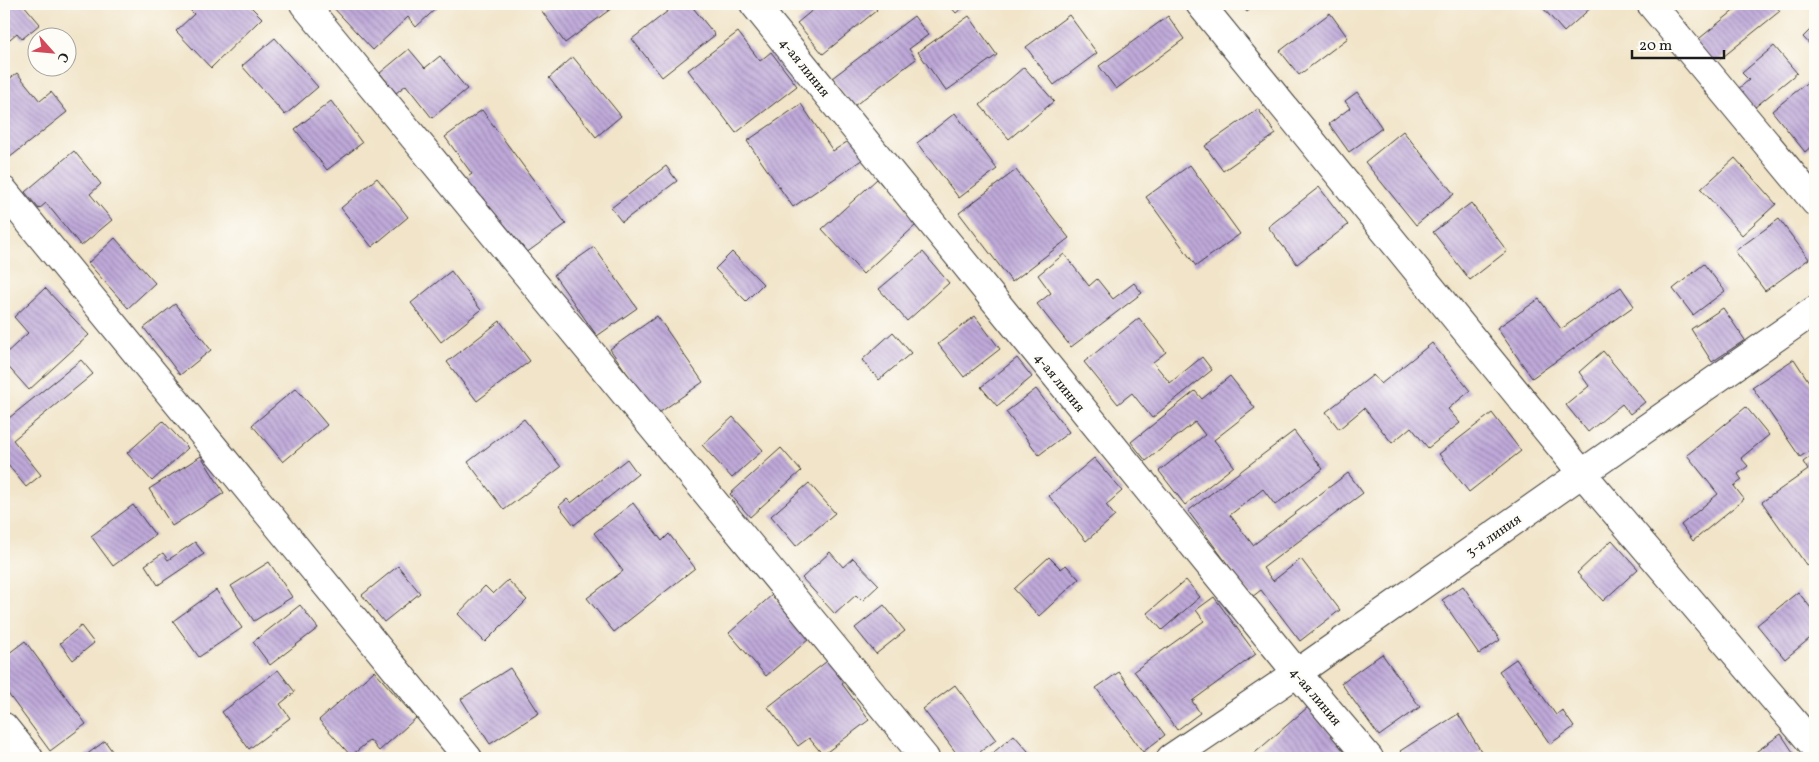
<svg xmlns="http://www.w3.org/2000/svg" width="1819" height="762" viewBox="0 0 1819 762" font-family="Vollkorn,serif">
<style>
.building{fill:url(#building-back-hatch)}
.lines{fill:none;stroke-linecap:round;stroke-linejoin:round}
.minor-casing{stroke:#3c3a36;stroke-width:30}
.minor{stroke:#fff;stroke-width:28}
.labels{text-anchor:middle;stroke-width:4.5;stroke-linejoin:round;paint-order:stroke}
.street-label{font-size:14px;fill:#1c1c1c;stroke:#fdfcf7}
</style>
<defs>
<pattern id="building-back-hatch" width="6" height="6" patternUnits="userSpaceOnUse" patternTransform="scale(1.25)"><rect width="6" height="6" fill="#bfa9d9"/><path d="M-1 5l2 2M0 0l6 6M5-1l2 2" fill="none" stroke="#9a89af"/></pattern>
</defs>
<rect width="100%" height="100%" fill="#fdfcf7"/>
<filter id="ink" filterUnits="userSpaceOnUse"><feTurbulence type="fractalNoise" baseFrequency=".02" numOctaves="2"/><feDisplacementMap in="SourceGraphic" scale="10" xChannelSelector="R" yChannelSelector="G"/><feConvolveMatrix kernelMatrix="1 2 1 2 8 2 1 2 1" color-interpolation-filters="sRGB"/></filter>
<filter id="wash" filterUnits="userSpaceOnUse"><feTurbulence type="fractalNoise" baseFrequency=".0096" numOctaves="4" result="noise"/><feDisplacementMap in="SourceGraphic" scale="20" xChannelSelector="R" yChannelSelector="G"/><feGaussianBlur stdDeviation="1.12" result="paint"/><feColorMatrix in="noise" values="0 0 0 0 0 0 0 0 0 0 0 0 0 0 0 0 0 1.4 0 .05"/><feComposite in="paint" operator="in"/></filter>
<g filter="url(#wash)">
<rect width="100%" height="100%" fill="#f1e4c8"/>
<g id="blocks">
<path class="building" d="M4 4H23L40 24 22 39 17 33 4 44Z
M184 4H248L262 18 211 68 176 31 194 14Z
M330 4H441L416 27 408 17 373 50Z
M550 4H608L612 8 565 43 541 10Z
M677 4H690L715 35 662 77 632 39Z
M820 4H872L877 10 823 54 797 23Z
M948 4H967L956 13Z
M1240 4H1257L1247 12Z
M1548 4H1595L1564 32 1543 8Z
M1742 4H1774L1780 11 1713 65 1695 42Z
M1330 13 1348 38 1299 75 1280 51Z
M1069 15 1097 53 1054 85 1026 47Z
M914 16 928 35 909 49 916 59 854 106 832 78Z
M969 16 997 55 946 91 918 52Z
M1168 16 1184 39 1116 89 1099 66Z
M1815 25V50L1803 37Z
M738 32 760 61 771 52 797 86 736 133 688 70Z
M275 38 318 87 285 115 242 66Z
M1774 46 1797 73 1754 108 1738 89 1749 80 1742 73Z
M409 49 425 68 440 56 467 89 432 118 406 85 396 93 380 73Z
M573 57 621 116 596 137 549 78Z
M1024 67 1054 101 1009 139 980 105Z
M17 73 40 101 51 92 67 112 9 158 4 152V83Z
M1815 76V143L1805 152 1772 111Z
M1357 92 1382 128 1349 152 1329 124 1350 108 1345 101Z
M331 101 362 143 327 170 295 129Z
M801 104 833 151 853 138 866 157 793 207 747 141Z
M1258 109 1276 134 1223 171 1205 146Z
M482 110 566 224 522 256 465 179 472 174 445 137Z
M955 113 997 169 959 198 917 143Z
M1403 131 1454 194 1416 225 1365 162Z
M74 151 101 184 90 194 112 220 81 246 46 203 39 209 25 192Z
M1735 158 1776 204 1742 235 1701 189Z
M1190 165 1240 234 1196 266 1146 197Z
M666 166 677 181 622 222 611 208Z
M1016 170 1069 238 1012 282 959 213Z
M377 178 408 217 372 247 341 208Z
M877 179 917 224 863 274 822 229Z
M1319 187 1348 225 1297 264 1268 227Z
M1471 203 1507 251 1470 280 1433 232Z
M1779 219 1809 259 1765 291 1735 251Z
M115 238 155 283 128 308 88 263Z
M594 247 637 308 597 336 554 275Z
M732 252 763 284 746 301 715 269Z
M923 252 949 283 907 321 879 289Z
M1064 254 1089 286 1097 279 1113 299 1134 283 1142 293 1071 347 1037 304 1051 293 1038 275Z
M1704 264 1725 291 1693 315 1673 289Z
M451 271 481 310 441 342 411 303Z
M1621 287 1634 306 1532 378 1497 328 1539 299 1561 329Z
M45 288 89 335 29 390 4 362V355L28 333 14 317Z
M175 304 211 350 180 375 144 328Z
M1723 308 1745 340 1712 362 1691 329Z
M657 316 703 382 656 415 610 349Z
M975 316 1000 349 964 377 938 344Z
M1139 318 1166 352 1153 362 1170 383 1202 357 1212 370 1152 418 1132 393 1118 404 1084 362Z
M500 321 530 361 477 401 447 362Z
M893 332 911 353 879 380 862 360Z
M1432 343 1470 391 1448 409 1460 423 1428 448 1411 427 1392 443 1364 408 1339 429 1326 412 1373 375 1381 384Z
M1603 351 1645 402 1630 414 1622 404 1588 432 1566 405 1589 386 1579 372Z
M1017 358 1032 377 997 406 981 387Z
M1794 359 1815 391V447L1800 457 1752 387Z
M81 360 93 374 13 440 41 475 26 487 4 460V422Z
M1230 376 1255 408 1214 440 1234 466 1185 505 1159 471 1205 435 1195 422 1146 461 1131 442 1195 391 1202 399Z
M296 388 327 425 283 462 252 425Z
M1036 389 1069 432 1039 455 1006 412Z
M1746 407 1769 435 1741 458 1748 466 1738 474 1742 480 1734 486 1744 499 1693 541 1681 525 1718 494 1687 455Z
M1492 413 1521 451 1469 492 1439 454Z
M733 417 763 450 732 478 702 445Z
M524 419 561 467 504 510 468 462Z
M163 421 188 448 152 481 127 453Z
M1294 431 1323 469 1275 505 1263 489 1230 515 1253 545 1348 473 1363 493 1263 568 1273 581 1301 559 1340 610 1300 641 1261 590 1252 597 1188 511Z
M781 448 801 471 750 517 730 494Z
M1815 453V560L1807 566 1762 502 1808 470 1803 462Z
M201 456 224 493 172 526 149 489Z
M1094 458 1122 491 1106 505 1115 516 1086 541 1049 496Z
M627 459 638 474 574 525 559 506 567 499 571 503Z
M809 483 835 513 796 546 771 516Z
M633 503 662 541 669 534 695 568 614 632 587 598 623 571 594 533Z
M133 505 155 535 113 566 91 536Z
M1612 540 1638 569 1603 601 1577 573Z
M195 542 204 554 158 585 145 565 163 553 168 560Z
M830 552 843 567 853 558 879 585 862 601 856 595 835 614 802 578Z
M1049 557 1061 569 1066 565 1079 579 1039 616 1014 589Z
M269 562 292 597 254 621 231 586Z
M398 566 420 593 384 622 362 595Z
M508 580 527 600 485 642 458 614 485 586 493 594Z
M1186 580 1200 597 1162 630 1147 613Z
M1463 586 1500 640 1479 654 1442 600Z
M216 590 242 628 199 657 173 621Z
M1798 592 1815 613V634L1785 659 1757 625Z
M772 595 809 639 766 676 729 633Z
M1214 597 1256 654 1192 701 1200 713 1177 730 1134 671 1204 621 1196 610Z
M300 605 318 628 270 665 253 642Z
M884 605 905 631 876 654 855 628Z
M81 626 94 643 73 660 60 643Z
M25 641 86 724 50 751 6 691 4 693V657Z
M1382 654 1420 707 1379 736 1341 683Z
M831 658 847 680 842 684 869 720 823 755 809 738 798 746 768 707Z
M1516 659 1556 715 1562 710 1574 727 1550 744 1499 671Z
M510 668 539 713 490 744 461 699Z
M278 670 295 692 280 704 290 718 249 749 222 712Z
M374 671 416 718 379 751 370 740 351 756 319 720Z
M1119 672 1165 735 1143 752 1096 688Z
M955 685 996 740 972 758H960L923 709Z
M1308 707 1351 756 1348 758H1249Z
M1458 714 1481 751 1469 758H1405L1400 751Z
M1781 734 1797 758H1751L1750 756Z
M1014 735 1034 758H987Z
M105 741 117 758H82Z"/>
</g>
</g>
<g filter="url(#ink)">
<use href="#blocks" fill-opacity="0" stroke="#3c3a36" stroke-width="1"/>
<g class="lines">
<defs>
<path id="minor" d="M304 4 925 758
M754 4 1297 673 1369 758
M1200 4 1581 472 1815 747
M1651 4 1815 202
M4 191 468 758
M4 727 29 758
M1171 758 1297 673 1815 310"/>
</defs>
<use href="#minor" class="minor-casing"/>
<use href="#minor" class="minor"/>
</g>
</g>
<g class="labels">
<g class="street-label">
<text transform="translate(805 67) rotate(51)" y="5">4-ая линия</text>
<text transform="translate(1060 382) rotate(51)" y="5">4-ая линия</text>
<text transform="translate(1493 535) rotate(-35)" y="5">3-я линия</text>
<text transform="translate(1316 696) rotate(50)" y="5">4-ая линия</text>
</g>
</g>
<rect width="1819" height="762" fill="none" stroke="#fdfcf7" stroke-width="20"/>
<g transform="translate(52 52) rotate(117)"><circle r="24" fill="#fdfcf7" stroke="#a3a29f"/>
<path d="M0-4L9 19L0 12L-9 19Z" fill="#d1495b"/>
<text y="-8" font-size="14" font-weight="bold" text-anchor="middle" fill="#1c1c1c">С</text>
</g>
<path d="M1632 50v8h92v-8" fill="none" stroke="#1c1c1c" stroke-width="2.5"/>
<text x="1639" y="50" font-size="15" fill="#1c1c1c" stroke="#fdfcf7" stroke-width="4" paint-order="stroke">20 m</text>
</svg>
